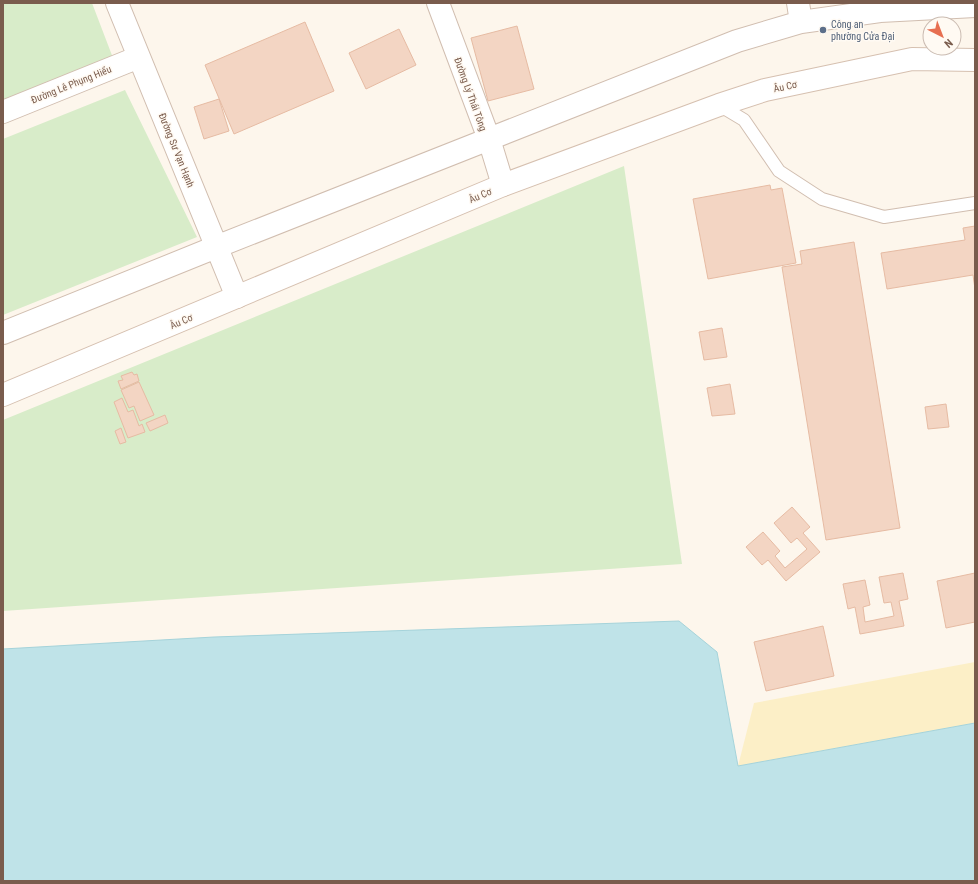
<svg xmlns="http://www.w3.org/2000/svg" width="978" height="884" viewBox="0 0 978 884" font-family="'Roboto Condensed',sans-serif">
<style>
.green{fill:#d8ecc9}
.sand{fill:#fcefc7}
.water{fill:#bfe3e8;stroke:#a5d3da}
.building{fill:#f3d5c3;stroke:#e6bba3}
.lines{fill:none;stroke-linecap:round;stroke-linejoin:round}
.lane-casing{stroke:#d1beb0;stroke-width:14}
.street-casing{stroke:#d1beb0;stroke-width:24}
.secondary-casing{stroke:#d6c0b0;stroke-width:24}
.lane{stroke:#fff;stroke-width:12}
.street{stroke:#fff;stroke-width:22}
.secondary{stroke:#fff;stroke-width:22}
.service-dot{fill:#5c6f8a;stroke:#fffaf3;stroke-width:1.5}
.labels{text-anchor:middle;stroke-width:3;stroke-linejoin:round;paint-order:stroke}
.service-label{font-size:10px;fill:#4e5e75;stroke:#fffaf3;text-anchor:start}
.street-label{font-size:10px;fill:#7a5c4d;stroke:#fffaf3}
</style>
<rect width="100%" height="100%" fill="#fdf6ec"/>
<path class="green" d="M3 3H92L113 58 3 103Z
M125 90 197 237 3 315V139Z
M624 166 682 564 3 611V420Z"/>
<path class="sand" d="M975 662V723L738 766 754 703Z"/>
<path class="water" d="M679 621 717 652 738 766 975 723V881H3V649L214 637Z"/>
<path class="building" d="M305 22 334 91 234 134 205 65Z
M517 26 534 89 488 101 471 38Z
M399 29 416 65 366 89 349 53Z
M219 99 229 131 204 139 194 107Z
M770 185 771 190 782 188 796 263 708 279 693 199Z
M975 226V289L973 275 887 289 881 253 965 240 963 228Z
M854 242 900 528 826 540 782 267 802 264 800 251Z
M722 328 727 357 704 360 699 332Z
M132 372 134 375 137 374 139 381 121 389 118 381 123 380 121 376Z
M139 382 154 415 140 421 134 406 129 408 121 390Z
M730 384 735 414 712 416 707 388Z
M122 398 128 412 133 410 139 426 142 424 145 432 128 438 114 402Z
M946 404 949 427 928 429 925 407Z
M165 415 168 423 150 431 146 423Z
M121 428 126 442 120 444 115 431Z
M792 507 810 527 803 533 820 552 786 581 768 560 762 565 746 547 763 532 780 551 775 556 785 568 807 549 797 538 791 543 774 523Z
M903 573 908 599 899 601 904 626 860 634 855 607 848 609 843 584 865 580 870 605 863 607 865 622 894 616 891 602 884 603 879 577Z
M975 573V622L946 628 937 581Z
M823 626 834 676 766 691 754 642Z"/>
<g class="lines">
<defs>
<path id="lane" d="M719 105 744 120 779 171 822 199 884 217 975 203"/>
<path id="street" d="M117 3 237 297
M438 3 489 139 503 185
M798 3 801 22
M3 112 139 57
M3 333 216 247 737 41 801 22 880 11 975 6"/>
<path id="secondary" d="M3 395 503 185 719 105 765 90 912 59 975 60"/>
</defs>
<use href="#lane" class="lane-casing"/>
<use href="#street" class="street-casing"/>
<use href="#secondary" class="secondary-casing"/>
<use href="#lane" class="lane"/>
<use href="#street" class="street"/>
<use href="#secondary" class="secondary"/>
</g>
<circle class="service-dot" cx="823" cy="30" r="4"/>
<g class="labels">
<g class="service-label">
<text x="831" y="28">Công an<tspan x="831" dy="12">phường Cửa Đại</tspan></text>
</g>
<g class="street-label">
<text transform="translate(71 84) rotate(-22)" y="4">Đường Lê Phụng Hiểu</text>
<text transform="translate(785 86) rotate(-12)" y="4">Âu Cơ</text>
<text transform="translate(471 94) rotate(70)" y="4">Đường Lý Thái Tông</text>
<text transform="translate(177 150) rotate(68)" y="4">Đường Sư Vạn Hạnh</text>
<text transform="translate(480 195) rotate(-23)" y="4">Âu Cơ</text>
<text transform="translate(181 321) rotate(-23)" y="4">Âu Cơ</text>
</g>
</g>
<rect width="978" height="884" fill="none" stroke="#7a5c4d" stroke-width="8"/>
<g transform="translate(942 36) rotate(138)"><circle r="19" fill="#fffaf3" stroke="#cabbb1"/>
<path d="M0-3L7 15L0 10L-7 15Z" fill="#e76f51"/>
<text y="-6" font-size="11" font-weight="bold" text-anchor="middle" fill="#7a5c4d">N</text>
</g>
</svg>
